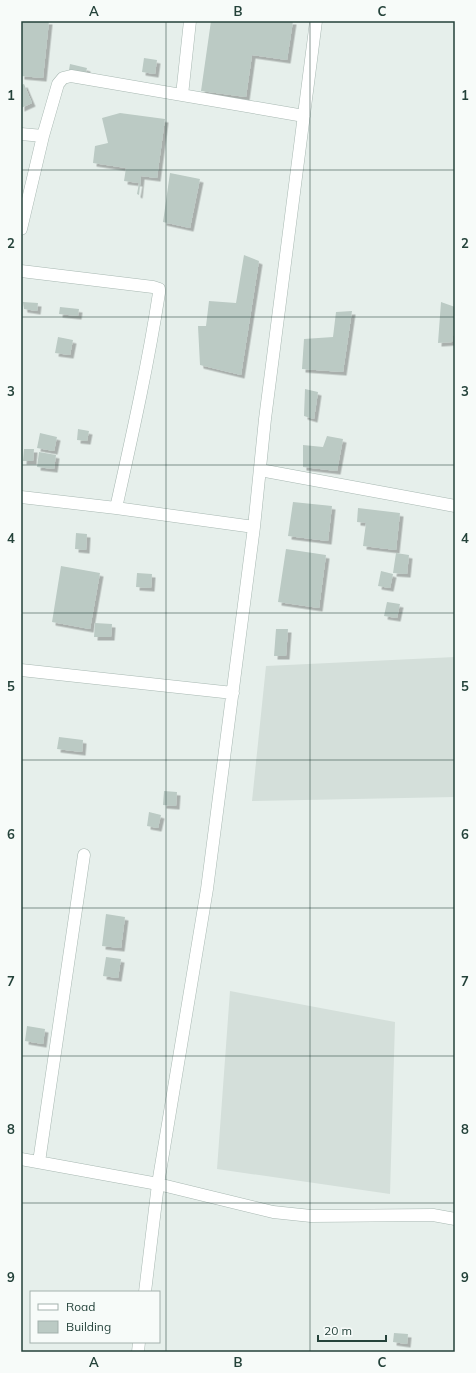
<svg xmlns="http://www.w3.org/2000/svg" width="476" height="1373" viewBox="0 0 476 1373" font-family="Mulish,sans-serif">
<style>
.built{fill:#d4dfda}
.building{fill:#bbcac4;filter:url(#shadow)}
.lines{fill:none;stroke-linecap:round;stroke-linejoin:round}
.minor-casing{stroke:#a8b8b2;stroke-width:13}
.minor{stroke:#fff;stroke-width:12}
.grid{fill:none;stroke:#24423a;stroke-width:1;stroke-opacity:0.55}
.neatline{fill:none;stroke:#24423a;stroke-width:1.5}
.grid-label{font-size:13px;text-anchor:middle;font-weight:bold;fill:#24423a}
</style>
<defs>
<filter id="shadow"><feDropShadow dx="3.5" dy="3.5" stdDeviation="0" flood-color="#0004"/></filter>
</defs>
<rect width="100%" height="100%" fill="#e6efeb"/>
<path class="built" d="M455 657V797L252 801 266 666Z
M230 991 395 1022 390 1194 217 1169Z"/>
<path class="building" d="M21 21H49L43 78 21 76Z
M211 21H293L287 60 252 55 246 97 201 91Z
M144 58 157 60 155 74 142 72Z
M70 64 87 68 84 80 68 76Z
M24 84 32 103 21 108V85Z
M120 113 165 119 157 178 141 176 139 195 137 194 139 183 124 181 126 168 93 163 95 146 108 143 102 118Z
M170 173 200 179 190 228 163 222Z
M244 255 259 261 241 375 200 365 198 326H206L209 301 236 303Z
M23 302 38 303 37 311 24 309Z
M441 302 455 307V325L452 342 438 343Z
M60 307 79 309 78 316 59 314Z
M352 311 343 372 302 369 304 339 333 337 336 312Z
M58 337 73 340 70 355 55 353Z
M305 389 318 392 314 419 304 416Z
M78 429 89 431 87 441 77 440Z
M40 433 57 437 54 451 37 448Z
M327 436 343 439 337 471 303 467V445L323 447Z
M24 449H34L33 461H23Z
M39 452 56 455 54 469 37 467Z
M293 502 332 506 328 541 288 536Z
M358 508 400 513 396 550 363 546 366 523 357 522Z
M76 533 87 534 86 550 75 549Z
M286 549 326 555 319 608 278 602Z
M396 553 409 555 407 574 393 573Z
M61 566 100 573 90 629 52 622Z
M381 571 393 574 390 588 378 586Z
M137 573 152 574 151 588 136 587Z
M387 602 400 604 397 618 384 616Z
M95 623 112 624 111 637H94Z
M276 629H288L286 656H274Z
M59 737 83 740 82 752 57 749Z
M164 791 177 792 176 806 163 805Z
M149 812 161 815 158 828 147 826Z
M106 914 125 917 121 948 102 946Z
M106 957 121 959 118 978 103 976Z
M27 1026 45 1029 43 1044 25 1041Z
M394 1333 408 1334 407 1344 393 1342Z"/>
<g class="lines">
<defs>
<path id="minor" d="M182 95 190 21
M21 134 43 136
M21 229 43 136 58 84 63 78 71 76 304 116
M21 271 153 287 159 289V293C148 365 132 436 116 508
M260 470 455 506
M21 497 116 508 254 527
M21 670 233 693
M21 1159 158 1184 273 1212 311 1216 433 1215 455 1219
M39 1162 84 855
M145 1292 158 1184 207 889 254 527 265 419 316 21
M138 1352 139 1342"/>
</defs>
<use href="#minor" class="minor-casing"/>
<use href="#minor" class="minor"/>
</g>
<path class="grid" d="M166 21V1352M310 21V1352M21 170H455M21 317H455M21 465H455M21 613H455M21 760H455M21 908H455M21 1056H455M21 1203H455"/>
<rect width="476" height="1373" fill="none" stroke="#f7fbf9" stroke-width="44"/>
<rect x="30" y="1291" width="130" height="52" fill="#f7fbf9" stroke="#a3b1ad"/>
<rect x="38" y="1304" width="20" height="6" fill="#ffffff" stroke="#a3b1ad"/>
<text x="66" y="1311" font-size="12" fill="#24423a">Road</text>
<rect x="38" y="1321" width="20" height="12" fill="#bbcac4" stroke="#a3b1ad"/>
<text x="66" y="1331" font-size="12" fill="#24423a">Building</text>
<path d="M318 1335v6h68v-6" fill="none" stroke="#24423a" stroke-width="2"/>
<text x="324" y="1335" font-size="12" fill="#24423a" stroke="#f7fbf9" stroke-width="3" paint-order="stroke">20 m</text>
<rect x="22" y="22" width="432" height="1329" class="neatline"/>
<g class="grid-label">
<text x="94" y="16">A</text>
<text x="238" y="16">B</text>
<text x="382" y="16">C</text>
<text x="11" y="100">1</text>
<text x="465" y="100">1</text>
<text x="11" y="248">2</text>
<text x="465" y="248">2</text>
<text x="11" y="396">3</text>
<text x="465" y="396">3</text>
<text x="11" y="543">4</text>
<text x="465" y="543">4</text>
<text x="11" y="691">5</text>
<text x="465" y="691">5</text>
<text x="11" y="839">6</text>
<text x="465" y="839">6</text>
<text x="11" y="986">7</text>
<text x="465" y="986">7</text>
<text x="11" y="1134">8</text>
<text x="465" y="1134">8</text>
<text x="11" y="1282">9</text>
<text x="465" y="1282">9</text>
<text x="94" y="1367">A</text>
<text x="238" y="1367">B</text>
<text x="382" y="1367">C</text>
</g>
</svg>
